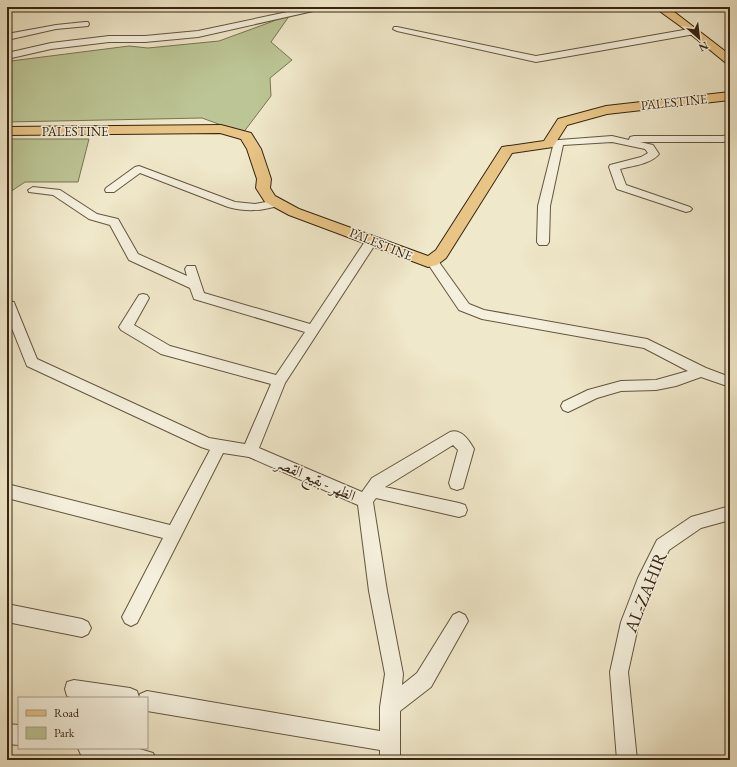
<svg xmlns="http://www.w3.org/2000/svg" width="737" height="767" font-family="'EB Garamond',Amiri,serif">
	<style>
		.green { fill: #bcc595; stroke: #797452 }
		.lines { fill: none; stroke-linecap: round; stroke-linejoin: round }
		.minor-casing { stroke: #64553e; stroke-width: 2 }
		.major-casing { stroke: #362410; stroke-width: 2 }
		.minor { fill: #f5f0dd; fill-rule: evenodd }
		.major { fill: #e8c485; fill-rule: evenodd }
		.labels { text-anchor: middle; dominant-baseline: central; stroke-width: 3; stroke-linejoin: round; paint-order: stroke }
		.far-street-label { font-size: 13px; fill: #362410; stroke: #f5f0dd }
		.street-label { font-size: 15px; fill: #362410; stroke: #f5f0dd }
		.near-street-label { font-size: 18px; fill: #362410; stroke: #f5f0dd }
	</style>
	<rect width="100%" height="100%" fill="#f0e8ca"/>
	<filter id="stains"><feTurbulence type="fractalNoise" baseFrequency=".005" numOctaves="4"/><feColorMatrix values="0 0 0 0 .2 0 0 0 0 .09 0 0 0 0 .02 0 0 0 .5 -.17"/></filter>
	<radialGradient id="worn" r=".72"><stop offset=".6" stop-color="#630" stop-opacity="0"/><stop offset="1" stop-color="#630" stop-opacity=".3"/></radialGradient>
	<path class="green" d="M292,12L271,42L292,60L270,78L271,96L243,133L202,118L7,122V66L11,61L129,46L148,48L219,41L271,22Z
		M7,139H89L78,182H25L7,194Z"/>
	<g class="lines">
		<defs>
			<path id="minor" d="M311,7H326L322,9L198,37L145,42H109L51,49L7,59V53L51,43L109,36H145L198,31Z
				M85,22H88L89,24L88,26L56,29L7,40V34L56,25Z
				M394,27H397L536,56L695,28L699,31L695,34L536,62L397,31L393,29Z
				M730,134V140L723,142H640L653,145L659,154C651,164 632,166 620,169L626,185L690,207L692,209L690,211L686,212L617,189L616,187L609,167L610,165L641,157L648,153L645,149L612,142L563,145L550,206L549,242L547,245H539L537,242L538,206L553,146L546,145L545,143L546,141L612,136L629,140L630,137L634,136H723Z
				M139,166L235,202L255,204L277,200L283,203L281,205C262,211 247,212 228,207L140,173L114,192H106L105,190L106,188L135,167Z
				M33,187L60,190L97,214L118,219L138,254L187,276L185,269L187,266H195L204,293L310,324L368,237H376L378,240L285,383L259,448L362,492L372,478L450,432C461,428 469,440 474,449L463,488L457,490L451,488L449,483L458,450L453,445L385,487L459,503L465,505L467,510L465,515L459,517L376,498L373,502L387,591L403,674L402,685L417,673L453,615L459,612L465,615L468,621L431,687L400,711V760H380V750L147,711V698H73L67,696L65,689L67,682L74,680L130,688L137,691L139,697L140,694L147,691L380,731V707L385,674L369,591L358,505L249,457L223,453L137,623L131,626L125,623L122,617L163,538L7,498V484L170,525L210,450L201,447L27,366L7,316V301L14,302L15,305L37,359L209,438L245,444L271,384L161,354L121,330L119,327L139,295L143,294L147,295L149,298L134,325L170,346L276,375L305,332L194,299L190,288L129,260L110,225L89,219L53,195L29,192L28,190Z
				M432,257L436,258L469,304L484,310L647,339L706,368L730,377V387L701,377L676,386L656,390L621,391L597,398L568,412L563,410L561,406L563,402L588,390L621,381L656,380L688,371L644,348L482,319L459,310L426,261L428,258Z
				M730,506V520L701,528L669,550L652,586L639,622L628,672L637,760H617L610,672L621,622L638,578L657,540L691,517Z
				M7,604L82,619L88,622L91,628L88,634L82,637L7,622Z
				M7,724L19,725V745L7,744Z
				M78,748H136L153,753L156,760H98L81,755Z"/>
			<path id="major" d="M654,7H666L673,11L730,55V64L726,63L683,28Z
				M730,92V100L607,114L567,125L553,147L512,153L446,258L437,265L428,267L289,215L265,202L256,188L257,179L247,149L241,139L220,133L7,135V127L221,125L251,133L261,149L271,179L270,188L275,196L299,209L428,256L436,250L502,147L544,141L558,119L606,106Z"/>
		</defs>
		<use href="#minor" class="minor-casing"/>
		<use href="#major" class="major-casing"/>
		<use href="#minor" class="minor"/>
		<use href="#major" class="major"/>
	</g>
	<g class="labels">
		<g class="far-street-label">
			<text transform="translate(674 102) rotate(-6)">PALESTINE</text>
			<text x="75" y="131">PALESTINE</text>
			<text transform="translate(381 244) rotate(22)">PALESTINE</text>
		</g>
		<g class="street-label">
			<text transform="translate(316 479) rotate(24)">الظهر - بقيع القصر</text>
		</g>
		<g class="near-street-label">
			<text transform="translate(645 592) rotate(-68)">AL-ZAHIR</text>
		</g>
	</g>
	<rect width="737" height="767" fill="none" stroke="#f0e8ca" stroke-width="24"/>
	<rect x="8" y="8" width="721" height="751" fill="none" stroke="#362410" stroke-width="2"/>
	<rect x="12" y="12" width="713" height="743" fill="none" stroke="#362410"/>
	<rect x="18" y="697" width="130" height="52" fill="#f5f0dd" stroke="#a99e8b"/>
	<rect x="26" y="710" width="20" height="6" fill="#e8c485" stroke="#a99e8b"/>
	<text x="54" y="717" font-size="12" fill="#362410">Road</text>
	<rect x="26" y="727" width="20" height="12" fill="#bcc595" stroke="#a99e8b"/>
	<text x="54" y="737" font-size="12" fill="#362410">Park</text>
	<g transform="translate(699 38) rotate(152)" stroke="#f5f0dd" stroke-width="3" paint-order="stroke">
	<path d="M0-3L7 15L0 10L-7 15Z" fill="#362410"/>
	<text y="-6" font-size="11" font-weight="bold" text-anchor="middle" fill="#362410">N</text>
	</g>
	<rect width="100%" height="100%" filter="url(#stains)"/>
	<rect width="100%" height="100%" fill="url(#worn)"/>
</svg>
